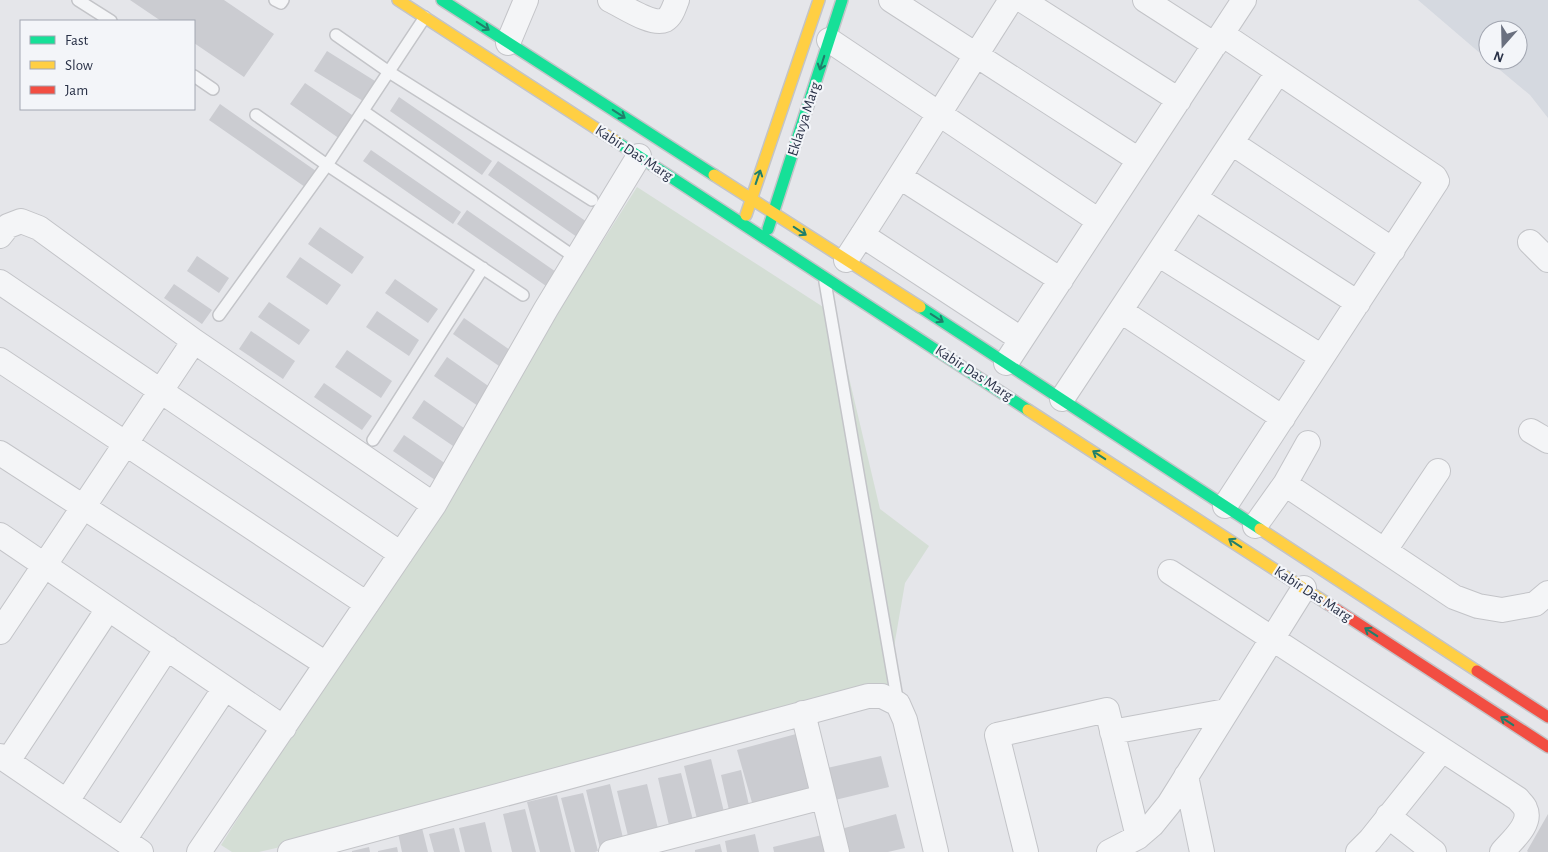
<svg xmlns="http://www.w3.org/2000/svg" width="1548" height="852" font-family="'Alegreya Sans',sans-serif">
	<style>
		.built { fill: #d5d9e0 }
		.green { fill: #d4ded5 }
		.building { fill: #cbccd1 }
		.lines { fill: none; stroke-linecap: round; stroke-linejoin: round }
		.lane-casing { stroke: #c3c4c8; stroke-width: 14 }
		.street-casing { stroke: #c3c4c8; stroke-width: 26 }
		.fast-casing { stroke: #c3c4c8; stroke-width: 14 }
		.slow-casing { stroke: #c3c4c8; stroke-width: 14 }
		.jam-casing { stroke: #c3c4c8; stroke-width: 14 }
		.lane { stroke: #f4f5f7; stroke-width: 11 }
		.street { stroke: #f4f5f7; stroke-width: 24 }
		.fast { stroke: #16e098; stroke-width: 11 }
		.slow { stroke: #ffcf43; stroke-width: 11 }
		.jam { stroke: #f24e42; stroke-width: 11 }
		.oneway { stroke: #207f6b }
		.labels { text-anchor: middle; dominant-baseline: central; stroke-width: 4.5; stroke-linejoin: round; paint-order: stroke }
		.street-label { font-size: 15px; fill: #283046; stroke: #f3f5f9 }
	</style>
	<rect width="100%" height="100%" fill="#e5e6ea"/>
	<path class="built" d="M1418,0H1548V118L1530,95L1488,60H1518V30H1488V60Z"/>
	<path class="green" d="M637,187L834,314L880,509L929,546L905,583L884,705L259,852H232L221,845Z"/>
	<path class="building" d="M130,0H224L274,34L244,77L194,43V21H161Z
		M327,51L375,81L363,101L314,71Z
		M305,83L355,117L340,139L290,104Z
		M399,97L492,161L482,175L390,111Z
		M220,104L316,171L305,187L209,120Z
		M371,150L461,212L453,224L363,161Z
		M498,161L587,222L577,237L488,175Z
		M467,210L559,274L549,288L457,224Z
		M320,227L364,257L352,274L308,244Z
		M197,256L229,278L219,293L187,271Z
		M300,257L341,285L327,305L286,277Z
		M395,279L438,309L428,323L385,293Z
		M174,284L212,310L202,324L164,298Z
		M269,302L310,330L299,345L258,317Z
		M377,311L419,340L409,356L366,327Z
		M464,318L510,350L499,366L453,334Z
		M251,331L295,361L283,379L239,349Z
		M347,350L392,381L381,398L335,367Z
		M447,357L494,390L481,408L434,376Z
		M324,383L372,416L362,430L314,397Z
		M424,400L471,433L459,450L412,418Z
		M404,435L449,466L438,482L393,451Z
		M796,734L812,790L753,806L737,750Z
		M881,756L889,787L835,800L827,768Z
		M711,759L725,816L698,823L684,766Z
		M741,770L749,805L729,810L721,775Z
		M681,773L695,828L671,834L658,778Z
		M610,784L624,842L600,848L586,790Z
		M647,784L660,837L630,844L617,791Z
		M583,793L598,851L595,852H575L561,798Z
		M557,795L571,852H540L527,802Z
		M525,809L536,852H512L503,814Z
		M896,814L905,848L888,852H848L841,829Z
		M1548,814V852H1528L1527,851Z
		M485,822L492,852H465L459,828Z
		M422,828L428,852H402L398,833Z
		M454,828L460,852H434L429,834Z
		M755,834L759,852H727L725,841Z
		M822,835L826,852H774L773,847Z
		M720,844L722,852H695V850Z
		M369,847L370,852H352V851Z
		M397,847L398,852H378V851Z"/>
	<g class="lines">
		<defs>
			<path id="lane" d="M78,0L111,21
				M275,0L281,3L283,0
				M336,35L389,72L592,200
				M194,76L213,89
				M363,111L576,258
				M256,115L327,165L523,295
				M825,282L898,704
				M219,315L327,165L425,17
				M373,440L483,268"/>
			<path id="street" d="M610,0C623,6 652,26 665,20C672,16 674,7 677,0
				M891,0L1139,160
				M1022,0L1179,100
				M1145,0L1215,45
				M1222,34L1435,177L1437,181L1225,506
				M829,40L1099,221
				M508,43L526,0
				M1232,143L1393,250
				M900,177L1061,280
				M1195,198L1358,303
				M862,235L1021,339
				M0,236L8,226L21,221L39,228L194,341L434,505
				M1530,242L1548,260
				M1158,254L1322,357
				M846,260C902,174 956,86 1011,0
				M0,282L401,554
				M1121,311L1283,418
				M0,360L367,604
				M1006,363L1244,0
				M1062,399L1278,72
				M1531,431L1548,441
				M0,453L326,664
				M1285,484L1308,443
				M1255,526L1285,484L1454,597L1478,606L1502,610L1535,604L1548,593
				M0,535L284,728
				M1385,550L1438,471
				M1170,572L1518,799C1520,802 1524,805 1525,808C1533,824 1511,841 1502,852
				M0,632L194,341
				M803,713L837,852
				M1112,732L1226,711
				M0,756L141,852
				M8,761L108,609
				M1186,776L1202,852
				M67,801L167,648
				M1388,816L1434,852
				M124,840L225,688
				M199,852L434,505L546,309L639,156
				M290,852L868,696H882L898,704L905,720L936,852
				M611,852L823,797
				M1026,852L997,735L1107,710L1138,837
				M1109,852L1138,837L1152,825L1169,804L1304,588
				M1358,852L1370,840L1442,750"/>
			<path id="fast" d="M442,0L714,175
				M617,142L1028,410
				M768,229L842,0
				M920,307L1260,529"/>
			<path id="slow" d="M398,0L617,142
				M714,175L920,307
				M746,215L819,0
				M1028,410L1328,604
				M1260,529L1477,671"/>
			<path id="jam" d="M1328,604L1548,747
				M1477,671L1548,717"/>
		</defs>
		<use href="#lane" class="lane-casing"/>
		<use href="#street" class="street-casing"/>
		<use href="#fast" class="fast-casing"/>
		<use href="#slow" class="slow-casing"/>
		<use href="#jam" class="jam-casing"/>
		<use href="#lane" class="lane"/>
		<use href="#street" class="street"/>
		<use href="#fast" class="fast"/>
		<use href="#slow" class="slow"/>
		<use href="#jam" class="jam"/>
	</g>
	<defs><path id="oneway-shaft" d="M-6 0H5M1.5-3L5.5 0L1.5 3" fill="none" stroke-width="1.6" stroke-linecap="round" stroke-linejoin="round" transform="scale(1.25)"/></defs>
	<g class="oneway">
		<use href="#oneway-shaft" transform="translate(483 26) rotate(33)"/>
		<use href="#oneway-shaft" transform="translate(822 63) rotate(108)"/>
		<use href="#oneway-shaft" transform="translate(619 114) rotate(33)"/>
		<use href="#oneway-shaft" transform="translate(758 177) rotate(-71)"/>
		<use href="#oneway-shaft" transform="translate(800 231) rotate(33)"/>
		<use href="#oneway-shaft" transform="translate(937 318) rotate(33)"/>
		<use href="#oneway-shaft" transform="translate(1099 455) rotate(-147)"/>
		<use href="#oneway-shaft" transform="translate(1235 543) rotate(-147)"/>
		<use href="#oneway-shaft" transform="translate(1371 632) rotate(-147)"/>
		<use href="#oneway-shaft" transform="translate(1507 721) rotate(-147)"/>
	</g>
	<g class="labels">
		<g class="street-label">
			<text transform="translate(804 119) rotate(-72)">Eklavya Marg</text>
			<text transform="translate(634 153) rotate(33)">Kabir Das Marg</text>
			<text transform="translate(974 373) rotate(33)">Kabir Das Marg</text>
			<text transform="translate(1313 594) rotate(33)">Kabir Das Marg</text>
		</g>
	</g>
	<rect x="20" y="20" width="175" height="90" fill="#f3f5f9" stroke="#a2a6b1"/>
	<rect x="30" y="36" width="25" height="8" fill="#16e098" stroke="#a2a6b1"/>
	<text x="65" y="45" font-size="15" fill="#283046">Fast</text>
	<rect x="30" y="61" width="25" height="8" fill="#ffcf43" stroke="#a2a6b1"/>
	<text x="65" y="70" font-size="15" fill="#283046">Slow</text>
	<rect x="30" y="86" width="25" height="8" fill="#f24e42" stroke="#a2a6b1"/>
	<text x="65" y="95" font-size="15" fill="#283046">Jam</text>
	<g transform="translate(1503 45) rotate(200)"><circle r="24" fill="#f3f5f9" stroke="#a2a6b1"/>
	<path d="M0-4L9 19L0 12L-9 19Z" fill="#6a707f"/>
	<text y="-8" font-size="14" font-weight="bold" text-anchor="middle" fill="#283046">N</text>
	</g>
</svg>
